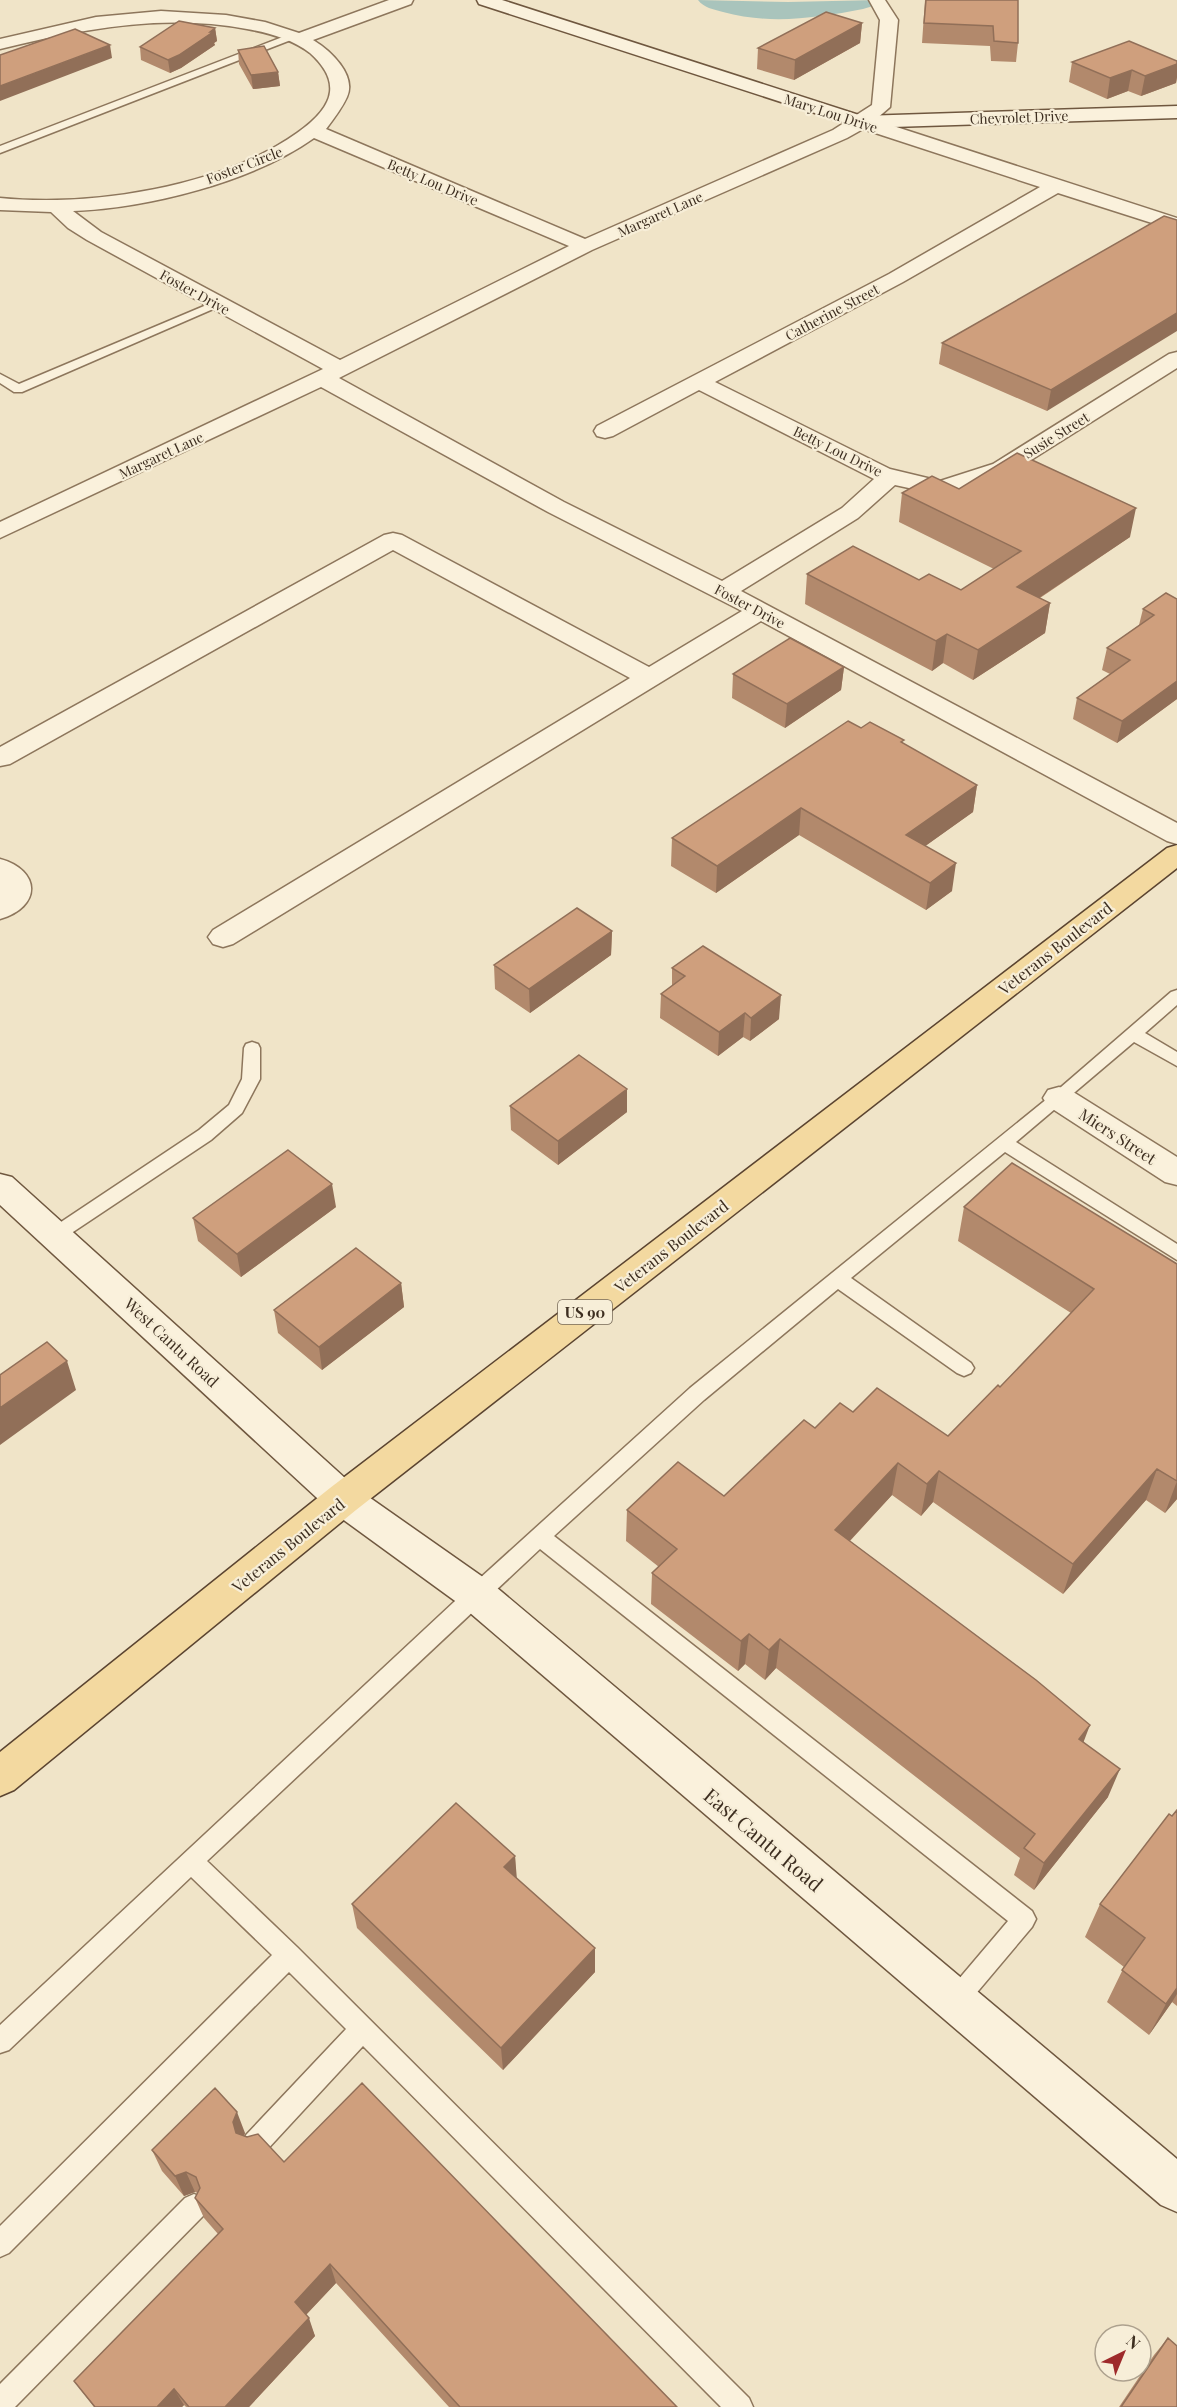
<svg xmlns="http://www.w3.org/2000/svg" width="1177" height="2407" font-family="'Playfair Display',serif">
	<style>
		.lines { fill: none; stroke-linecap: round; stroke-linejoin: round }
		.river { fill: #a9c4bc; fill-rule: evenodd }
		.lane-casing { stroke: #8d765c; stroke-width: 3 }
		.street-casing { stroke: #8d765c; stroke-width: 3 }
		.secondary-casing { stroke: #6f573f; stroke-width: 3 }
		.primary-casing { stroke: #5b4430; stroke-width: 3 }
		.lane { fill: #faf1dc; fill-rule: evenodd }
		.street { fill: #faf1dc; fill-rule: evenodd }
		.secondary { fill: #faf1dc; fill-rule: evenodd }
		.primary { fill: #f3d9a0; fill-rule: evenodd }
		.wall { fill: #b2896c }
		.shaded-wall { fill: #916f58 }
		.building { fill: #cf9f7d; stroke: #916f58; stroke-width: 1.5 }
		.labels { text-anchor: middle; dominant-baseline: central; stroke-width: 4.5; stroke-linejoin: round; paint-order: stroke }
		.far-street-label { font-size: 14px; fill: #3d2e20; stroke: #f7eed8 }
		.shield { fill: #f7eed8; stroke: #756857; stroke-width: 1.5 }
		.shield-label { font-size: 15px; font-weight: bold; fill: #3d2e20 }
		.street-label { font-size: 16px; fill: #3d2e20; stroke: #f7eed8 }
		.near-street-label { font-size: 20px; fill: #3d2e20; stroke: #f7eed8 }
	</style>
	<rect width="100%" height="100%" fill="#f0e4c8"/>
	<g class="lines">
		<path class="river" d="M698,0L788,2L878,0L873,6L863,9C816,18 770,25 723,12C713,9 704,8 698,0Z"/>
		<defs>
			<path id="lane" d="M293,33L296,34V38L0,153V146Z
				M216,301L222,304L220,306L22,392H14L0,383V374L19,384Z
				M1177,990V1005L1145,1033L1177,1052V1066L1134,1042L1016,1142L1177,1244V1260L1005,1152L851,1278L971,1363L974,1368L971,1373L964,1376L957,1373L838,1289L704,1400L554,1536L1032,1911L1036,1919L1032,1927L963,2009L955,2013L947,2009L943,2001L947,1993L1008,1921L540,1549L207,1861L297,1947L749,2398L753,2407H721L363,2046L264,2153L255,2156L246,2153L243,2144L246,2135L346,2029L289,1972L9,2253L0,2257V2226L272,1955L191,1877L9,2050L0,2053V2025L469,1588L690,1388L1053,1094L1171,992Z
				M252,1042L258,1044L260,1048V1079L242,1113L211,1140L61,1240L55,1242L49,1240L46,1235L49,1230L199,1130L229,1105L242,1079L244,1048L246,1044Z
				M194,2194L203,2198L207,2207L203,2216L15,2407H0V2384L185,2198Z"/>
			<path id="street" d="M389,0H413L411,4L313,40C330,50 357,75 347,97C342,108 333,120 326,129L585,239L833,130L872,105L880,20L869,0H885L898,20L890,107L875,120L1177,218V231L1058,193L903,282L715,382L890,469L940,481L993,464L1169,354L1177,352V368L1009,474L941,495L895,485L858,518L741,591L1177,823V844L1167,841L761,621L233,944L223,947L213,944L208,937L213,930L630,678L393,550L10,764L0,766V747L384,535L393,533L402,535L649,667L742,611L548,512L321,387L0,538V522L323,369L87,240L68,228L51,212L0,210V198C91,207 221,187 297,133C310,124 328,109 330,92C332,76 321,63 310,53C292,39 269,33 247,29C163,13 82,29 0,49V39L96,17L161,11L226,15L265,22L299,33ZM863,129L1040,187L889,274L597,426L594,431L597,436L605,438L613,436L699,390L874,479L842,508L722,581L564,502L339,378L592,250L847,138ZM314,138L569,246L340,360L101,232L73,211C149,208 252,182 314,138Z
				M0,859C41,870 42,907 0,919Z
				M1059,1087L1070,1090L1177,1157V1185L1165,1182L1048,1106L1043,1098L1048,1090Z"/>
			<path id="secondary" d="M477,0H502L862,116L1177,106V118L861,128L479,4Z
				M0,1174L12,1177L356,1488L490,1582L1177,2159V2212L1161,2205L462,1606L330,1510L0,1205Z"/>
			<path id="primary" d="M1177,845V868L356,1510L14,1790L0,1796V1752L330,1488L1167,848Z"/>
		</defs>
		<use href="#lane" class="lane-casing"/>
		<use href="#street" class="street-casing"/>
		<use href="#secondary" class="secondary-casing"/>
		<use href="#primary" class="primary-casing"/>
		<use href="#lane" class="lane"/>
		<use href="#street" class="street"/>
		<use href="#secondary" class="secondary"/>
		<use href="#primary" class="primary"/>
	</g>
	<path class="wall" d="M925,0H1018V43L1016,62L991,61L990,46L922,43Z
		M862,23L860,43L794,80L757,69L758,48Z
		M215,28L217,41L214,43L215,45L181,68L170,73L141,60L140,47Z
		M238,50L278,72L280,86L253,89L239,64Z
		M1177,61V77L1176,83L1141,96L1128,91L1107,99L1069,82L1072,62Z
		M1164,216L1047,411L939,364L942,343Z
		M959,489L1130,537L1040,598L1050,603L1045,633L973,680L943,663L932,671L805,604L807,574L919,580L961,590L994,569L899,522L902,493Z
		M1177,599V699L1117,743L1073,719L1077,698L1110,674L1102,670L1107,648L1139,625L1143,609Z
		M844,667L841,690L785,728L732,698L733,674Z
		M861,728L904,744L977,785L973,812L925,846L952,891L926,910L799,835L716,893L671,866L672,838Z
		M612,931L611,955L530,1013L495,989L494,965Z
		M672,968L779,1019L750,1041L743,1037L718,1056L660,1018L661,994L672,986Z
		M510,1106L627,1112L558,1165L511,1130Z
		M336,1207L241,1277L198,1241L193,1218Z
		M964,1207L1177,1264V1499L1165,1513L1146,1500L1063,1594L933,1502L921,1516L892,1495L850,1541L1084,1742L1108,1797L1034,1890L1014,1875L1020,1858L776,1668L765,1680L745,1664L738,1671L651,1604L652,1573L659,1567L626,1541L627,1510L724,1496L815,1428L853,1412L948,1436L1000,1387L1071,1313L958,1241Z
		M401,1283L404,1307L322,1370L278,1333L274,1310Z
		M1177,1810V2006L1172,2002L1149,2035L1107,2002L1124,1967L1085,1937L1100,1904Z
		M515,1856L516,1878L595,1972L503,2070L357,1928L352,1904Z
		M245,2133L244,2136L284,2162L677,2407H449L336,2283L306,2315L315,2336L249,2407H186L184,2405L182,2407H94L74,2381L218,2234L204,2218L195,2198L198,2193L195,2192L184,2196L162,2171L152,2150Z
		M1168,2338L1177,2407H1119L1154,2355Z"/>
	<path class="shaded-wall" d="M862,23L860,43L794,80L795,60Z
		M215,28L217,41L214,43L215,45L181,68L170,73L168,60Z
		M110,45L112,58L0,101V86Z
		M1177,64V77L1176,83L1141,96L1145,76Z
		M1132,70L1128,91L1107,99L1110,78Z
		M278,72L280,86L253,89L251,75Z
		M1177,313V331L1047,411L1051,390Z
		M1136,508L1130,537L1012,616L1017,587Z
		M1050,603L1045,633L973,680L978,650Z
		M947,634L943,663L932,671L936,641Z
		M844,667L841,690L785,728L787,704Z
		M1177,681V699L1117,743L1122,721Z
		M977,785L973,812L903,862L906,835Z
		M801,808L799,835L716,893L717,866Z
		M956,863L952,891L926,910L930,883Z
		M612,931L611,955L530,1013L529,989Z
		M781,995L779,1019L750,1041L751,1018Z
		M745,1013L743,1037L718,1056L719,1032Z
		M627,1089V1112L558,1165V1141Z
		M332,1184L336,1207L241,1277L237,1254Z
		M401,1283L404,1307L322,1370L319,1347Z
		M67,1361L76,1390L0,1445V1408Z
		M898,1463L892,1495L831,1561L835,1530Z
		M1157,1469L1146,1500L1063,1594L1073,1564Z
		M939,1471L933,1502L921,1516L927,1484Z
		M1177,1481V1499L1165,1513Z
		M749,1634L745,1664L738,1671L741,1641Z
		M780,1639L776,1668L765,1680L769,1650Z
		M1090,1725L1079,1754V1739Z
		M1120,1769L1108,1797L1034,1890L1044,1863Z
		M515,1856L517,1880L504,1867Z
		M595,1948V1972L503,2070L501,2048Z
		M1177,1988V1994L1172,2002L1149,2035L1166,2004Z
		M237,2112L245,2133L241,2143L236,2133L233,2122Z
		M186,2172L195,2192L184,2196L175,2176Z
		M330,2264L336,2283L301,2320L295,2302Z
		M309,2318L315,2336L249,2407H225Z
		M174,2389L184,2405L182,2407H157Z"/>
	<path class="building" d="M926,0H1018V43L994,41L993,26L924,23Z
		M826,12L862,23L795,60L758,48Z
		M179,21L215,28L210,32H213L179,55L168,60L140,47Z
		M75,29L110,45L0,86V55Z
		M1129,41L1177,61V64L1145,76L1132,70L1110,78L1072,62Z
		M264,46L278,72L251,75L238,50Z
		M1164,216L1177,220V313L1051,390L942,343Z
		M1017,453L1136,508L1017,587L1050,603L978,650L947,634L936,641L807,574L853,546L919,580L929,574L961,590L1021,551L902,493L932,476L959,489Z
		M1166,593L1177,599V681L1122,721L1077,698L1130,660L1107,648L1154,615L1143,609Z
		M790,638L844,667L787,704L733,674Z
		M848,721L861,728L870,722L904,740L901,742L977,785L906,835L956,863L930,883L801,808L717,866L672,838Z
		M577,908L612,931L529,989L494,965Z
		M703,946L781,995L751,1018L745,1013L719,1032L661,994L685,976L672,968Z
		M579,1055L627,1089L558,1141L510,1106Z
		M288,1150L332,1184L237,1254L193,1218Z
		M1012,1163L1177,1264V1481L1157,1469L1073,1564L939,1471L927,1484L898,1463L835,1530L1036,1680L1090,1725L1079,1739L1120,1769L1044,1863L1024,1848L1035,1834L780,1639L769,1650L749,1634L741,1641L652,1573L677,1549L627,1510L678,1462L724,1496L804,1420L815,1428L840,1403L853,1412L877,1388L948,1436L998,1385L1000,1387L1094,1289L964,1207Z
		M356,1248L401,1283L319,1347L274,1310Z
		M47,1342L67,1361L0,1408V1375Z
		M456,1803L515,1856L504,1867L595,1948L501,2048L352,1904Z
		M1177,1810V1988L1166,2004L1122,1970L1145,1938L1100,1904L1169,1814L1172,1816Z
		M362,2083L677,2407H460L330,2264L295,2302L309,2318L225,2407H189L174,2389L157,2407H95L74,2381L223,2229L195,2198L200,2188L196,2177L186,2172L175,2176L152,2150L215,2088L237,2112L233,2122L236,2133L247,2137L258,2134L284,2162Z
		M1168,2338L1177,2346V2407H1121Z"/>
	<g class="labels">
		<g class="far-street-label">
			<text transform="translate(831 113) rotate(18)">Mary Lou Drive</text>
			<text transform="translate(1019 117) rotate(-2)">Chevrolet Drive</text>
			<text transform="translate(244 165) rotate(-21)">Foster Circle</text>
			<text transform="translate(433 182) rotate(23)">Betty Lou Drive</text>
			<text transform="translate(660 214) rotate(-24)">Margaret Lane</text>
			<text transform="translate(195 292) rotate(29)">Foster Drive</text>
			<text transform="translate(832 312) rotate(-28)">Catherine Street</text>
			<text transform="translate(1056 435) rotate(-32)">Susie Street</text>
			<text transform="translate(838 451) rotate(26)">Betty Lou Drive</text>
			<text transform="translate(161 455) rotate(-25)">Margaret Lane</text>
			<text transform="translate(750 606) rotate(28)">Foster Drive</text>
		</g>
		<rect class="shield" x="558" y="1300" width="54" height="24" rx="4.5"/>
		<g class="shield-label">
			<text x="585" y="1312">US 90</text>
		</g>
		<g class="street-label">
			<text transform="translate(1055 948) rotate(-38)">Veterans Boulevard</text>
			<text transform="translate(1118 1136) rotate(33)">Miers Street</text>
			<text transform="translate(671 1246) rotate(-38)">Veterans Boulevard</text>
			<text transform="translate(172 1342) rotate(43)">West Cantu Road</text>
			<text transform="translate(288 1545) rotate(-39)">Veterans Boulevard</text>
		</g>
		<g class="near-street-label">
			<text transform="translate(764 1839) rotate(40)">East Cantu Road</text>
		</g>
	</g>
	<g transform="translate(1123 2353) rotate(43)"><circle r="28" fill="#f7eed8" stroke="#ada18e" stroke-width="1.5"/>
	<path d="M0-4.5L10 22L0 15L-10 22Z" fill="#9e2a2b"/>
	<text y="-9" font-size="16" font-weight="bold" text-anchor="middle" fill="#3d2e20">N</text>
	</g>
</svg>
